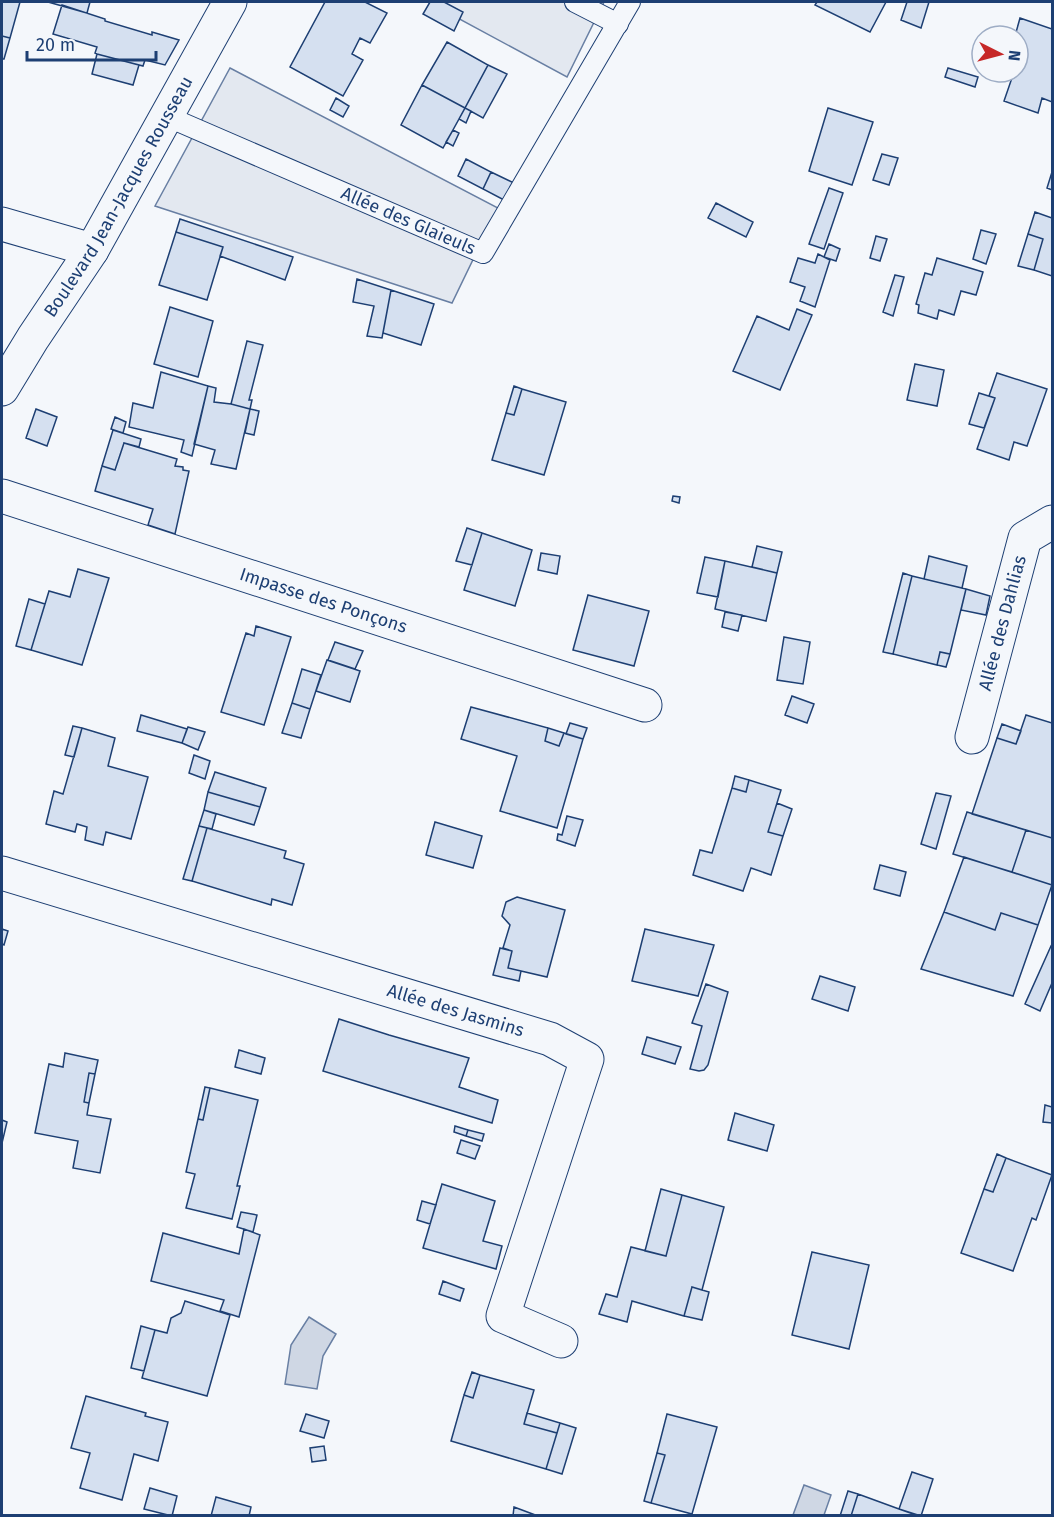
<svg xmlns="http://www.w3.org/2000/svg" width="1054" height="1517" font-family="'Fira Sans',sans-serif">
	<style>
		.parking { fill: #e3e8f0; stroke: #687fa3; stroke-width: 1.5 }
		.water { fill: #cfd7e4; stroke: #687fa3; stroke-width: 1.5 }
		.building { fill: #d5e0f0; stroke: #1d3f73; stroke-width: 1.5 }
		.lines { fill: none; stroke-linecap: round; stroke-linejoin: round }
		.lane-casing { stroke: #1d3f73; stroke-width: 22 }
		.street-casing { stroke: #1d3f73; stroke-width: 35 }
		.secondary-casing { stroke: #1d3f73; stroke-width: 35 }
		.lane { stroke: #f4f7fb; stroke-width: 20 }
		.street { stroke: #f4f7fb; stroke-width: 33 }
		.secondary { stroke: #f4f7fb; stroke-width: 33 }
		.labels { text-anchor: middle; dominant-baseline: central; stroke-width: 4.5; stroke-linejoin: round; paint-order: stroke }
		.street-label { font-size: 18px; fill: #1d3f73; stroke: #f4f7fb }
	</style>
	<rect width="100%" height="100%" fill="#f4f7fb"/>
	<path class="parking" d="M428,2H604L567,77Z
		M230,68L498,208L452,303L155,206Z"/>
	<path class="water" d="M309,1317L336,1334L323,1356L317,1389L285,1384L291,1345Z
		M804,1485L831,1495L824,1515H793Z"/>
	<path class="building" d="M2,2H20L10,38L2,36Z
		M48,2H90L87,13Z
		M325,2H365L387,13L370,43L360,38L352,54L363,60L343,96L290,67Z
		M430,2H444L463,12L454,31L423,14Z
		M817,2H886L870,32L815,5Z
		M907,2H929L921,28L901,20Z
		M62,5L105,19V21L152,35V32L179,40L165,65L145,60L143,66L97,54L95,53L97,47L53,34Z
		M1020,18L1052,29V102L1042,98L1038,113L1004,101L1014,72H1018V36H1015Z
		M2,36L10,38L4,59H2Z
		M447,42L488,65L465,108L422,85Z
		M97,54L139,65L133,85L92,74Z
		M488,65L507,74L483,118L465,108Z
		M948,68L978,77L975,87L945,77Z
		M422,85L465,108L443,148L401,125Z
		M336,98L349,106L343,117L330,110Z
		M465,108L471,111L466,123L459,119Z
		M828,108L873,122L852,185L809,171Z
		M453,130L459,133L453,146L446,142Z
		M882,154L898,158L889,185L873,180Z
		M466,159L491,172L483,189L458,176Z
		M491,172L514,183L504,200L483,189Z
		M1052,172V190L1047,188Z
		M829,188L843,193L824,249L809,244Z
		M716,203L753,222L746,237L708,218Z
		M1035,212L1052,218V276L1034,270L1043,239L1028,234Z
		M180,219L293,257L285,280L220,256L223,247L176,232Z
		M981,230L996,234L986,264L973,259Z
		M176,232L223,247L207,300L159,285Z
		M1028,234L1043,239L1034,270L1018,266Z
		M876,236L887,239L880,261L870,258Z
		M829,244L840,249L836,261L824,257Z
		M818,254L830,260L815,307L800,301L805,287L790,282L798,258L815,263Z
		M937,258L983,272L976,295L961,291L954,315L939,310L937,319L918,313L919,305L916,304L925,273L932,275Z
		M895,275L904,277L893,316L883,312Z
		M357,279L391,290L382,338L367,336L374,306L353,302Z
		M391,290L434,304L421,345L383,333Z
		M170,307L213,321L198,377L154,364Z
		M797,309L812,315L780,390L733,371L757,316L789,330Z
		M247,341L263,345L249,400H252L250,409L231,404Z
		M915,364L944,370L937,406L907,400Z
		M161,372L208,386L192,456L181,452L184,440L129,427L133,403L153,408Z
		M997,373L1047,389L1027,446L1014,442L1009,460L977,449L995,398L989,396Z
		M208,386L216,388L214,402L231,404L250,409L236,469L211,464L215,450L194,444Z
		M514,386L522,389L514,415L506,413Z
		M522,389L566,402L544,475L492,460L506,413L514,415Z
		M979,393L995,398L984,428L969,424Z
		M36,409L57,417L47,446L26,438Z
		M250,409L259,411L254,435L245,433Z
		M115,417L126,422L123,433L111,429Z
		M113,430L141,439L139,447L124,443L115,470L102,466Z
		M124,443L177,459L175,466L183,467V470L189,471L175,534L148,525L153,509L95,491L102,466L115,470Z
		M673,496L680,497L679,503L672,501Z
		M467,528L482,533L472,565L456,561Z
		M482,533L532,550L515,606L464,590Z
		M757,546L782,552L777,573L752,567Z
		M541,553L560,556L557,574L538,570Z
		M929,556L967,566L962,588L924,579Z
		M705,557L725,561L718,597L697,593Z
		M725,561L777,573L766,621L715,609Z
		M78,569L109,578L82,665L31,650L49,591L70,597Z
		M903,573L912,576L893,654L883,652Z
		M912,576L966,589L950,654L940,652L937,665L893,654Z
		M966,589L990,596L986,615L961,610Z
		M588,595L649,611L634,666L573,650Z
		M29,599L45,604L31,650L16,646Z
		M725,612L742,615L738,631L722,627Z
		M256,626L291,637L264,725L221,712L246,633L254,636Z
		M784,637L810,642L803,684L777,680Z
		M335,642L363,651L355,669L328,660Z
		M940,652L950,654L946,667L937,665Z
		M327,660L360,671L350,702L316,691Z
		M302,669L321,675L310,709L292,703Z
		M792,696L814,704L807,723L785,715Z
		M292,703L310,709L301,738L282,733Z
		M471,707L548,728L545,741L559,746L564,733L583,739L557,828L500,811L517,756L461,739Z
		M141,715L187,729L182,743L137,731Z
		M1026,715L1052,723V838L972,814L997,738L1016,744Z
		M570,723L587,728L583,739L566,734Z
		M1002,724L1021,731L1016,744L997,738Z
		M73,726L82,728L74,757L65,755Z
		M188,727L205,732L198,750L182,743Z
		M82,728L115,738L108,766L148,777L131,839L106,832L103,845L85,840L87,827L77,824L75,832L46,824L54,791L63,794Z
		M548,728L564,733L559,746L545,741Z
		M194,755L210,761L205,779L189,773Z
		M215,772L266,788L260,807L208,792Z
		M735,776L749,780L746,792L732,788Z
		M749,780L781,790L768,832L783,836L771,875L751,868L743,891L693,875L700,850L712,853L732,788L746,792Z
		M208,792L260,807L254,825L204,810Z
		M936,793L951,796L936,849L921,844Z
		M777,803L792,809L783,836L768,832Z
		M204,810L216,814L212,829L199,826Z
		M967,812L1026,830L1012,872L953,854Z
		M567,816L583,820L575,846L557,840L558,834L562,835Z
		M435,822L482,836L473,868L426,855Z
		M199,826L207,828L192,881L183,879Z
		M207,828L286,851L284,858L304,864L292,905L272,899L271,905L192,881Z
		M1026,830L1052,838V885L1012,872Z
		M964,857L1052,885L1038,925L1001,913L995,930L944,912Z
		M880,865L906,872L900,896L874,889Z
		M517,897L565,910L547,977L508,968L512,951L503,948L510,925L502,916L506,902Z
		M944,912L995,930L1001,913L1038,925L1013,996L921,969Z
		M2,929L8,931L4,945L2,944Z
		M645,929L714,945L698,996L632,981Z
		M1051,946L1052,947V983L1040,1011L1025,1004Z
		M500,948L512,951L508,968L521,971L519,981L493,975Z
		M820,976L855,987L848,1011L812,999Z
		M706,984L728,992L708,1065L704,1070L699,1071L690,1069L702,1026L692,1023Z
		M339,1019L389,1035L469,1058L459,1087L498,1100L492,1123L323,1071Z
		M647,1037L681,1047L675,1064L642,1054Z
		M239,1050L265,1058L261,1074L235,1067Z
		M65,1053L98,1060L95,1074L89,1073L84,1102L89,1103L87,1115L111,1119L100,1173L73,1168L78,1141L35,1133L49,1064L63,1067Z
		M89,1073L95,1074L89,1103L84,1102Z
		M205,1087L210,1088L203,1120L198,1119Z
		M210,1088L258,1100L237,1186H240L232,1219L186,1208L195,1174L186,1172L198,1119L203,1120Z
		M1045,1105L1052,1107V1123L1043,1122Z
		M735,1113L774,1125L767,1151L728,1140Z
		M2,1120L7,1122L2,1143Z
		M455,1126L468,1130L466,1136L454,1132Z
		M468,1130L484,1134L482,1141L466,1136Z
		M461,1140L480,1146L475,1159L457,1153Z
		M997,1154L1006,1158L993,1192L984,1189Z
		M1006,1158L1052,1175L1036,1220L1032,1218L1013,1271L961,1253L984,1189L993,1192Z
		M442,1184L495,1201L483,1241L502,1246L496,1269L423,1248Z
		M661,1189L682,1195L666,1256L645,1251Z
		M682,1195L724,1207L702,1290L692,1287L684,1316L632,1301L627,1322L599,1314L606,1294L617,1297L631,1247L666,1256Z
		M422,1201L436,1205L430,1224L417,1220Z
		M241,1212L257,1215L253,1232L237,1227Z
		M244,1229L260,1235L239,1317L220,1311L224,1300L151,1281L163,1233L239,1254Z
		M812,1252L869,1265L849,1349L792,1335Z
		M443,1281L464,1289L460,1301L439,1294Z
		M692,1287L709,1292L702,1320L684,1316Z
		M185,1301L230,1315L207,1396L142,1378L155,1330L167,1333L171,1318L181,1313Z
		M141,1326L155,1330L144,1371L131,1368Z
		M472,1372L480,1375L473,1398L464,1395Z
		M480,1375L534,1390L524,1424L557,1433L546,1469L451,1441L464,1395L473,1398Z
		M86,1396L146,1413L145,1416L168,1422L158,1461L134,1454L122,1500L80,1488L90,1453L71,1448Z
		M527,1413L560,1423L557,1433L524,1424Z
		M306,1414L329,1421L324,1438L300,1431Z
		M667,1414L717,1427L692,1514L651,1503L665,1455L657,1453Z
		M560,1423L576,1428L562,1474L546,1469Z
		M324,1446L326,1460L312,1462L310,1448Z
		M657,1453L665,1455L651,1503L644,1501Z
		M912,1472L933,1479L921,1516L899,1509Z
		M150,1488L177,1496L172,1516L144,1509Z
		M848,1491L858,1494L851,1516H840Z
		M858,1494L899,1509L919,1516H851Z
		M216,1497L251,1507L249,1516H211Z
		M514,1507L538,1516H513Z"/>
	<g class="lines">
		<defs>
			<g id="lane">
				<path d="M575,2L618,24"/>
				<path id="s1" d="M166,116L483,253L630,2"/>
			</g>
			<g id="street">
				<path d="M2,224L92,250"/>
				<path id="s2" d="M2,496L645,705"/>
				<path id="s3" d="M972,737L1025,538L1052,522"/>
				<path id="s4" d="M2,873L550,1039L587,1059L503,1316L561,1341"/>
			</g>
			<g id="secondary">
				<path id="s5" d="M2,389L33,338L92,250L230,2"/>
			</g>
		</defs>
		<use href="#lane" class="lane-casing"/>
		<use href="#street" class="street-casing"/>
		<use href="#secondary" class="secondary-casing"/>
		<use href="#lane" class="lane"/>
		<use href="#street" class="street"/>
		<use href="#secondary" class="secondary"/>
	</g>
	<g class="labels">
		<g class="street-label">
			<text stroke="none"><textPath href="#s5" startOffset="225">Boulevard Jean-Jacques Rousseau</textPath></text>
			<text stroke="none"><textPath href="#s1" startOffset="264">Allée des Glaieuls</textPath></text>
			<text stroke="none"><textPath href="#s2" startOffset="338">Impasse des Ponçons</textPath></text>
			<text stroke="none"><textPath href="#s3" startOffset="118">Allée des Dahlias</textPath></text>
			<text stroke="none"><textPath href="#s4" startOffset="474">Allée des Jasmins</textPath></text>
		</g>
	</g>
	<rect width="1054" height="1517" fill="none" stroke="#1d3f73" stroke-width="6"/>
	<g transform="translate(1000 54) rotate(96)"><circle r="28" fill="#f4f7fb" stroke="#9eadc5" stroke-width="1.5"/>
	<path d="M0-4.5L10 22L0 15L-10 22Z" fill="#c62828"/>
	<text y="-9" font-size="16" font-weight="bold" text-anchor="middle" fill="#1d3f73">N</text>
	</g>
	<path d="M27 51v9h129v-9" fill="none" stroke="#1d3f73" stroke-width="3"/>
	<text x="36" y="51" font-size="18" fill="#1d3f73" stroke="#f4f7fb" stroke-width="4.5" paint-order="stroke">20 m</text>
</svg>
